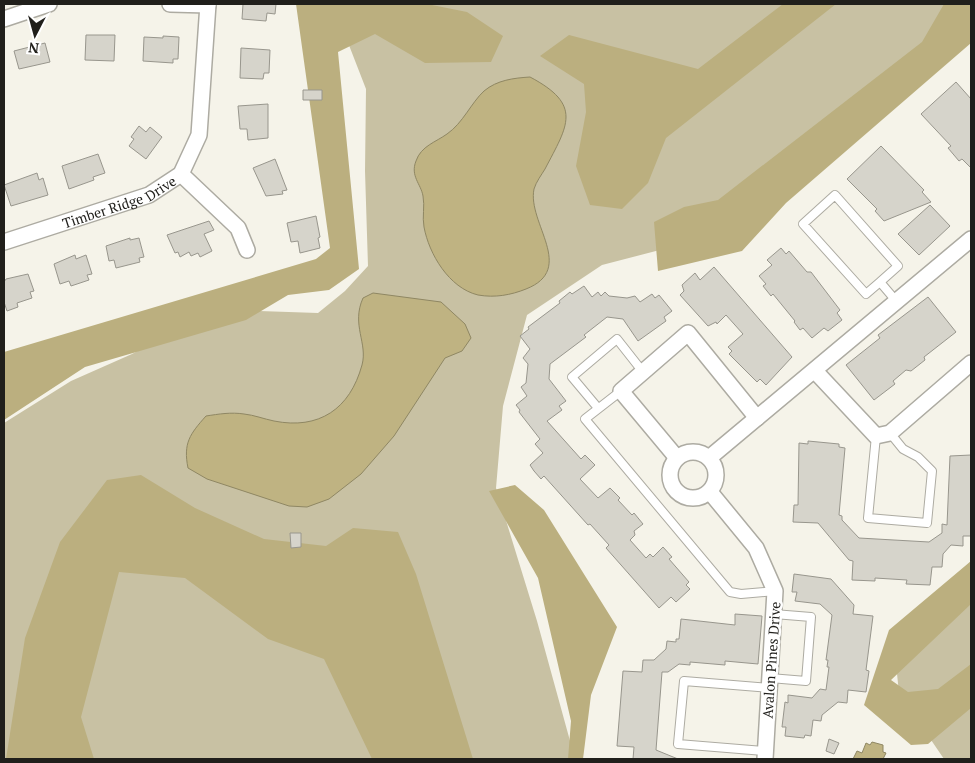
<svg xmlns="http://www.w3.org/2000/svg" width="975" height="763" font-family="'PT Serif',serif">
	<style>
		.green { fill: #c8c1a3 }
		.forest { fill: #bbaf7f }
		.water { fill: #bfb382; stroke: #8f8763 }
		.building { fill: #d6d4cb; stroke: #98968d }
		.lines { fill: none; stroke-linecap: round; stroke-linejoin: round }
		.service-casing { stroke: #adaba2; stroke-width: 10 }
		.minor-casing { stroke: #adaba2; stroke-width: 18 }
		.service { stroke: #fff; stroke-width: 8 }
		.minor { stroke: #fff; stroke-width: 15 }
		.labels { text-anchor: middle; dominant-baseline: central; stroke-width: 5; stroke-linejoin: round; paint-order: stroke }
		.street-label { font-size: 14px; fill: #201f1b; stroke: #fff }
	</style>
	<rect width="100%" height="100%" fill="#f5f3e9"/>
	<path class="green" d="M333,4H959L930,49L706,238L602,265L527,315L503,406L496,488L537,621L575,759H4V423L71,381L132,354L192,322L259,311L318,313L345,291L368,266L365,171L366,89Z
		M971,588V759H944L899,693L896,664Z"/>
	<path class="forest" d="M296,4H427L467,12L503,36L491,62L425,63L375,34L338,52L359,269L329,290L288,295L246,320L85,367L4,420V352L316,259L330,248Z
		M783,4H836L666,138L648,183L622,209L590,205L576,166L586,112L584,84L540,56L569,35L698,69Z
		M944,4H971V43L786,203L742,251L658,271L654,222L684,207L718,200L922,42Z
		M141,475L195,508L264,539L326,546L353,528L398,532L416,574L473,759H372L324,659L268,639L185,578L119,572L81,717L94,759H6L25,638L60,542L107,480Z
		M515,485L544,510L617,627L591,695L583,759H568L571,721L538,578L489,491Z
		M971,561V604L891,680L908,692L938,689L971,664V708L928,744L911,745L864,705L889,630Z"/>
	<path class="water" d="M530,77C583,105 568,125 545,169C542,174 536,182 534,189C527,223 577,269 526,289C511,295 495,298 478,295C449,288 429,254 424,227C422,217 425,206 423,196C421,184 410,176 416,161C421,146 436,142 447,134C463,123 471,103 484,91C497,80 514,78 530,77Z
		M373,293L441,302L465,324L471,338L462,351L445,358L394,436L361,474L329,499L307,507L289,506L207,479L188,468C183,443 190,434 206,416C219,414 231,412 244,414C254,415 264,419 274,421C319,430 350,409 362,365C368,343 351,325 363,298Z
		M872,742L883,745V752L886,753L883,759H853L857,751L862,753L866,743L870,745Z"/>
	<path class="building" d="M243,4H276L275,14L267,13L266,21L242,19Z
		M86,35H115L114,61L85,60Z
		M163,36L179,37L178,59H173V63L143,61L144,37L163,38Z
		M45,43L50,62L19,69L14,51Z
		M241,48L270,50L269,73H264L263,79L240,78Z
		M956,82L971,99V168L962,159L959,161L948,148L951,146L921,114Z
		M303,90H322V100H303Z
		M268,104V138L248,140L247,129H240L238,106Z
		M139,126L146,132L150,127L162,137L146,159L129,146L134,139L131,137Z
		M881,146L924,190L922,192L931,202L884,221L875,211L877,209L847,179Z
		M98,154L105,173L93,177L94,180L69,189L62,166Z
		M275,159L287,190L282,191L283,194L266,196L253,168Z
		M37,173L39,180L43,178L48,195L11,206L4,185Z
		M930,205L950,226L919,255L898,234Z
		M316,216L320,237L318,238L320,248L300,253L298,241L291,242L287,223Z
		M209,221L214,230L204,234L212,251L200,257L198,253L191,256L189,252L180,257L178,252L175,253L167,235Z
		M130,238V240L139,238L144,257L139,258L140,262L116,268L114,260L109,261L106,246Z
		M781,248L786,254L789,251L807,272H811L840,310L837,313L842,320L828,331L824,328L812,338L803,328L800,330L794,322L795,321L773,294L771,296L763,286L766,284L759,276L772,265L767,260Z
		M75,255L76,259L86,255L92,274L87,275L89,280L71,286L69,281L60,284L54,264Z
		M714,267L792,357L766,385L760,379L757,382L729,354L732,351L728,347L743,334L726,315L717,324L716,322L708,326L680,295L684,291L682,285L695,273L700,280Z
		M28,274L34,291L30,292L32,298L17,303L18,307L7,311L4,302V282L6,279Z
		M584,286L592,297L598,292L601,296L605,292L609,296L627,298L635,296L640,302L652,294L655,298L659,295L672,311L664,317L666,321L638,341L623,319L607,317L584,335L586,337L550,364L549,379L566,401L559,406L562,410L547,421L581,459L585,455L595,465L580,479L598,498L610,488L620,498L618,500L632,515L634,513L643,524L634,531L635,535L630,540L646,558L650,554L653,557L663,547L672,557L669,559L689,582L686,585L690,589L676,602L671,597L659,608L606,548L609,545L590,524L588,525L544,476L541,479L534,471L530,465L543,453L535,444L540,439L519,412L520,410L516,405L527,396L521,387L526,383L528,364L523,358L530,349L520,336L529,329L528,327L560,303L559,301L570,292L572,294Z
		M928,297L956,332L924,357L925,360L911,371L906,370L893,381L895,384L874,400L846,365L880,338L878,335Z
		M808,441L839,444V447L845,448L839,515L842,516V520L859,538L929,542L942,533V524L947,525L950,456L971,455V536H963V546L951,545L943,554L942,567H932L930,585L906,584L907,580L875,578V581L852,580L853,561L849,560L818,523L793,522L794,505H798L799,443L808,444Z
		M290,533H301V547L291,548Z
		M794,574L831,579L854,605L853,614L873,616L866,670L869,671L866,692L848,690L847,703L838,702L822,715L821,721L813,720L811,736L805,735L804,738L785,736L786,727H782L785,702L788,703V695L812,698L820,689L826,690L829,667H827L828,660H826L832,615L820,604L795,601L797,592H792Z
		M735,614L762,616L758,664L725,661V665L690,662V665L679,664L668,672H662L656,750L678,759H633L634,747L617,746L623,671L642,672L643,660H654L666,649L667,641L676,642V639H679L681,619L735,625Z
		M829,739L839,743L834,754L826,751Z"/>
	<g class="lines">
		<defs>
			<path id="service" d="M880,282L866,294L803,224L835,195L898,266L880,282L897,302
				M621,391L585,419L730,592L741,594L775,591
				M598,408L572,377L617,339L643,372
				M876,436L868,518L927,523L932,471L918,457L903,449L890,433
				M770,678L806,681L811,617L774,614
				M764,751L678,744L684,681L770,688"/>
			<g id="minor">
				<path d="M170,4L208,5"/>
				<path d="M4,19L49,4"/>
				<path d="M181,174L238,228L247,250"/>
				<path id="s1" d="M4,242L149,195L181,174L199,135L208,4"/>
				<path d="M815,371L876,436L890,433L971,363"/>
				<circle cx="693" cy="475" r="23"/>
				<path d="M677,458L621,391L688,333L757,418"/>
				<path d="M709,458L971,239"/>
				<path d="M710,492L756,548L775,591L765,759"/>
			</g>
		</defs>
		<use href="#service" class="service-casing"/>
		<use href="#minor" class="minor-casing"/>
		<use href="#service" class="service"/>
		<use href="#minor" class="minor"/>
	</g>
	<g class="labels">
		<g class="street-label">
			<text stroke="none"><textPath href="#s1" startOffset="122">Timber Ridge Drive</textPath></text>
			<text transform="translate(771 660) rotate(-86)">Avalon Pines Drive</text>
		</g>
	</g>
	<rect width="975" height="763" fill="none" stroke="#201f1b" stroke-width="10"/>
	<g transform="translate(35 35) rotate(186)" stroke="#ffffff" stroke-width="4" paint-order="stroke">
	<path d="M0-4L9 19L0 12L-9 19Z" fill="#201f1b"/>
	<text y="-8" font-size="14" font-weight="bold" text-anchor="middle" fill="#201f1b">N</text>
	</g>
</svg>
